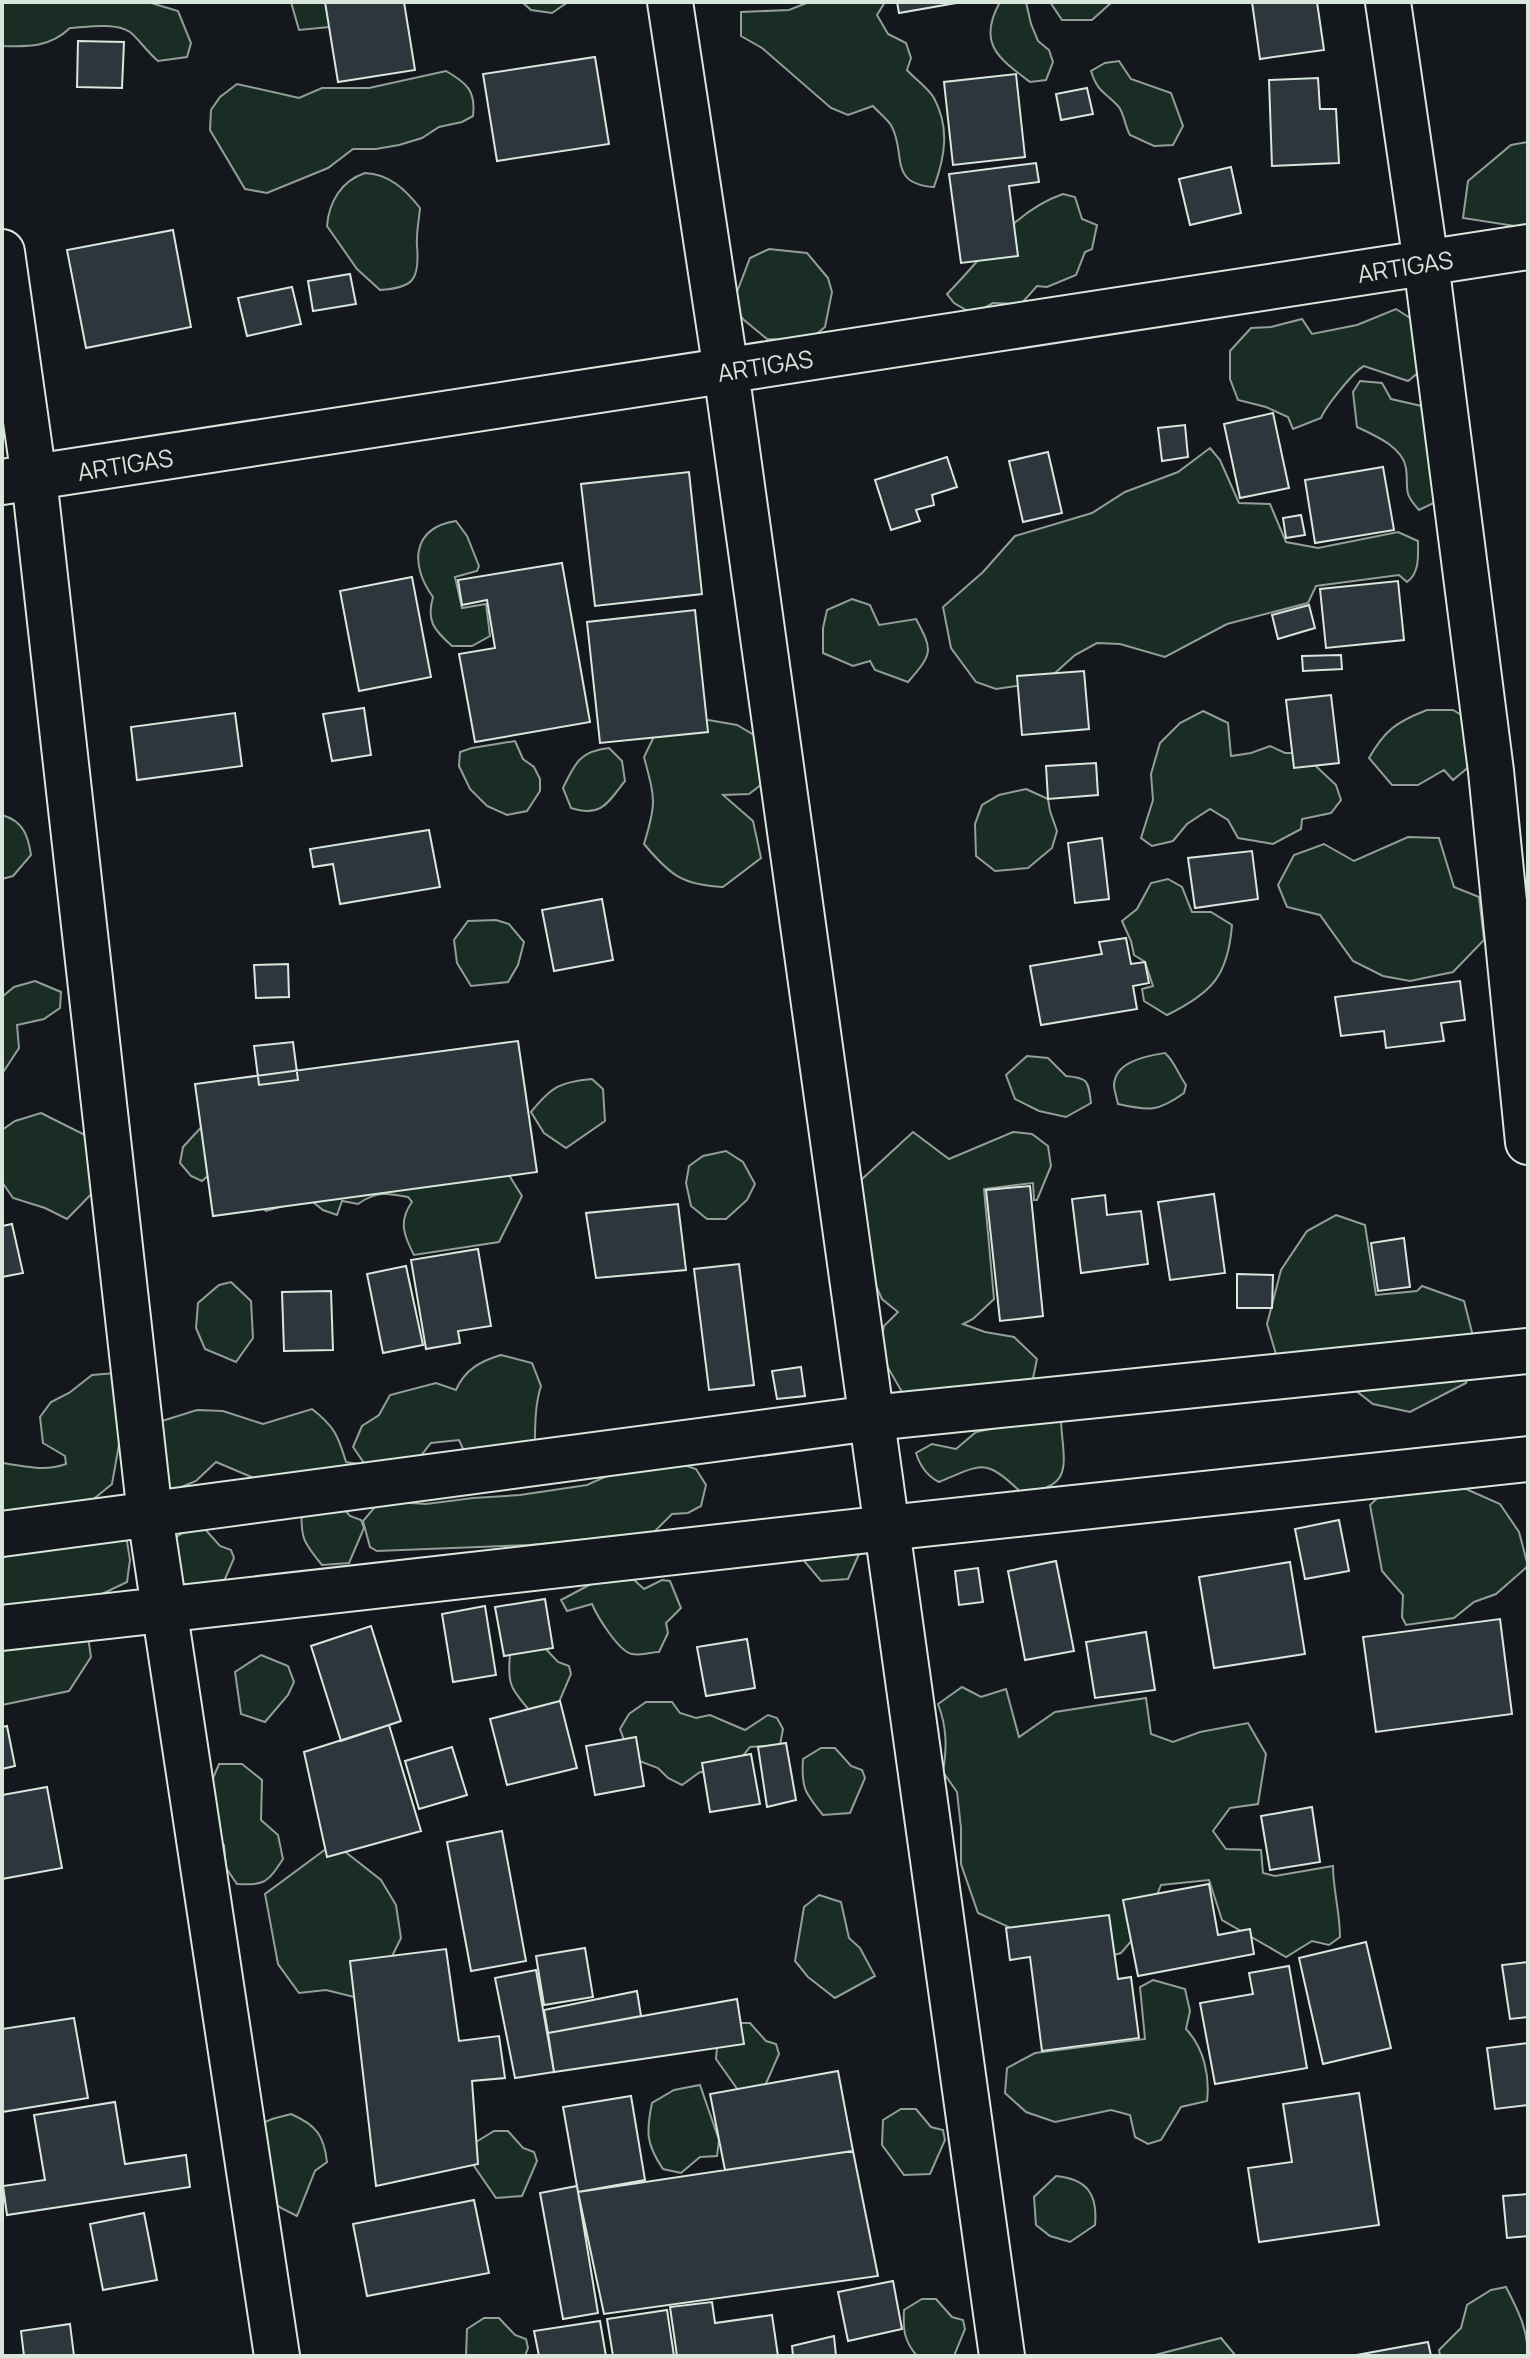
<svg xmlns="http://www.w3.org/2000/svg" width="1530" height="2358" font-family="Manrope,sans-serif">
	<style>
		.green { fill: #1a2d24; stroke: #939e99; stroke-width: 2 }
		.building { fill: #2c363c; stroke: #d8e6dc; stroke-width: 2 }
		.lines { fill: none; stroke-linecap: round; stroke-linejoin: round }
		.minor-casing { stroke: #d8e6dc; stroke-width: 48 }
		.minor { stroke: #14181c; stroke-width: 44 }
		.labels { text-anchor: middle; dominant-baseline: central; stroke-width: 6; stroke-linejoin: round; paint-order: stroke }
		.street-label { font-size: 24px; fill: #d8e6dc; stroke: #14181c }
	</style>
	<rect width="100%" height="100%" fill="#14181c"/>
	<path class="green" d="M2,2H148L178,11L191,43L187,57L158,61C149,54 136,36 130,32C115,22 87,27 70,28C50,47 29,47 3,46Z
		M291,2H369L350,25L299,30Z
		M522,2H568L552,13L531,10Z
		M809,2H885L877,15L888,34L906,43L911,58L907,70C915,79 928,88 934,98C950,128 945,157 934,187C887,184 907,153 891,125C886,118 878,112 873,106L848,115L831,108L762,48L741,36V12L789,10Z
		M1000,2H1026L1031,24L1038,41L1049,50L1053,62L1046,80L1030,82C998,58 977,43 1000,2Z
		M1050,2H1112L1092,20H1062Z
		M1119,61L1131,79L1171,93L1183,126L1173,145L1154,146L1130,135C1125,127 1124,112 1118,106C1104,91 1098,93 1091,71L1105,63Z
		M446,71C467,83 476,91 473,116L462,122L439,127L422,138L399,145L376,149H353L328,168L267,193L245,189L210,130L211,110L220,97L237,84L299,98L322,88H369Z
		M1528,142V228L1463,218L1468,181L1511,145Z
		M365,173C389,174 405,189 420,208C419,220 416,234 417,246C420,280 413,288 380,290L357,269L327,226C329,202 341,181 365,173Z
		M1063,194L1075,197L1082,219L1097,225L1092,249L1085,252L1076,275L1047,287L1037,286L1021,304L993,303L973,314L954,303L947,294C983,258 1013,211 1063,194Z
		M769,249L807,253L828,278L832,292L825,327L808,341L767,339L744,320L732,305L750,258Z
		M1396,309L1418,323L1424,368L1408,381L1364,366C1354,371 1326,406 1321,418L1293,429L1288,417L1266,407L1238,400L1230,379V351L1251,328L1271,327L1302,319L1312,334L1357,325Z
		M1360,381L1382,383L1391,399L1435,409L1440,500L1419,510C1402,491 1409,491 1406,468C1403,447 1374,435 1357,427L1353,392Z
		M1210,448L1220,460L1239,503L1270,504L1286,542L1318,548L1398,532L1418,541C1418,555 1420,573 1407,582L1399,575L1316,586L1308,603L1227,624L1165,657L1120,644L1097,643L1075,655L1045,682L996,689L976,682L951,648L943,607L983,572L1015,536L1092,513L1125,492L1178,472Z
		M456,521L467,536L479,566L477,571L455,577L462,608L486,604L490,636L472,646H452C434,630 426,621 433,597C410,566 411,528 456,521Z
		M852,599L870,605L879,625L916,619C934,652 932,654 908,682L875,670L870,661L853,666L823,653V628L827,610Z
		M1427,710H1453L1463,716L1471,765L1453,780L1444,770L1418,785H1392L1369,758C1385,730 1396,722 1427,710Z
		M1203,711L1228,723L1231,756L1251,753L1270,746L1285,753H1302L1336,785L1341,800L1331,813L1302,819L1301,829L1273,844L1238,838L1228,820L1210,809L1187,824L1173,841L1152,846L1141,838L1153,800L1151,774L1160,743L1180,723Z
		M685,716L737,725L766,742L762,784L749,794L723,795L753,821L761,858L723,887C682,885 670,875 644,844C657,802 655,799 644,757L659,726Z
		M515,741L523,759L534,767L540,779V791L527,811L507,815L487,806L470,789L459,766L460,752L472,748Z
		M609,748L622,761L625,781C608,802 602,818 571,808L563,788C575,763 580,751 609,748Z
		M1026,789L1048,799L1050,811L1057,831L1052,848L1028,868L995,871L976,856L975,824L982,805L999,795Z
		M2,815C23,821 28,835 31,855L13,876L2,879Z
		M1408,837L1439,838L1454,887L1479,897L1484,940L1453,972L1410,981L1383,976L1353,961L1320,915L1287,907L1278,885L1294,855L1324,844L1354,861Z
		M1168,879L1182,887L1192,912H1211L1232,925C1228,976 1212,993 1167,1015L1144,1001L1142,989L1153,986L1145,962L1134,955L1131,941L1122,921L1137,909L1151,883Z
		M496,920L509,924L524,942L518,965L508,982L471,986L457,963L454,940L468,921Z
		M35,981L61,992L60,1008L44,1019L17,1025L19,1048L2,1074V997L14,987Z
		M1165,1053C1175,1062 1178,1074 1186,1085L1184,1093C1158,1112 1149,1111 1118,1104C1117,1098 1114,1091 1114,1085C1115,1061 1147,1056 1165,1053Z
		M1027,1056L1048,1058L1066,1076C1089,1078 1088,1081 1091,1103L1066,1117L1039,1111L1015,1099L1006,1075Z
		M592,1079L603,1089L605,1121L566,1148L544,1133L531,1112C552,1086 560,1082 592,1079Z
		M41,1113L109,1147L104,1181L67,1219L45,1208L13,1198L2,1182V1130L15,1121Z
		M205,1123L500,1161L522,1196L499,1242L414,1255C404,1236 398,1221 412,1202L408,1197C387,1193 376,1191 358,1204L342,1201L337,1215L323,1210L309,1199L266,1211L216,1169L202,1181L191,1176L180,1163L183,1147Z
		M913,1132L949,1159L1013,1132L1032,1134L1048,1146L1051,1166L1037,1200H1034L1033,1183L984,1189L994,1299L973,1319L963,1324L985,1332L1014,1337L1037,1359L1032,1383L927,1399L902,1392L879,1352L884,1326L898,1312L882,1299L868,1268L861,1180Z
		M726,1151L743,1162L755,1184L747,1200L726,1219H707L691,1206L686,1183L689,1166L703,1156Z
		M1336,1215L1365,1225L1376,1295L1417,1291L1422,1286L1464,1301L1476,1348L1466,1383L1410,1412L1373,1404L1346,1383L1278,1361L1267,1324L1281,1270L1307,1231Z
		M231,1282L251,1301L253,1338L236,1362L205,1349L196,1328L198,1303L219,1285Z
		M501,1355L532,1363L541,1386C533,1411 536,1437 534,1465L471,1466L459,1440L431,1443L419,1458L373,1476L353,1447L362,1426L379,1415L390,1395L436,1383L456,1390C465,1369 481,1361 501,1355Z
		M115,1373L120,1439L112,1484L90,1502L120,1498L130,1560L127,1582L83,1603L91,1657L69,1691L2,1705V1463C25,1466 43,1472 66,1464L65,1456L43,1443L40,1417L51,1402L69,1393L92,1375Z
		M312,1409C334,1426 338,1435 346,1462L359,1464L360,1480L343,1508L350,1516L361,1520L364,1528L349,1563L322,1565C304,1543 300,1538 302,1509L287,1492L216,1462L196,1481L172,1491L148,1474L146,1426L197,1410L223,1411L263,1424Z
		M1061,1421C1063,1462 1076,1488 1022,1493C984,1458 985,1463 939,1482C927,1476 920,1466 916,1453L932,1444L956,1449L976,1432L1025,1422Z
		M672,1461L696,1469L706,1485L701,1506L688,1513L672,1514L653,1533L530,1545L377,1551L370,1547L363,1521L380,1501L426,1504L473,1498L520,1495L587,1485L629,1466Z
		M1457,1485L1500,1504L1519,1532L1528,1566L1496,1594L1474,1602L1454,1618L1406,1625L1402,1617L1403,1595L1382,1571L1370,1505L1389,1487Z
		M191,1528H204L220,1546L231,1550L234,1558L219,1593L193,1595L176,1576L173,1539Z
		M863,1545L848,1579L821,1581L805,1562L799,1550Z
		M621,1568L644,1589L662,1580L670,1581L681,1608L666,1623L668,1633L659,1652C651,1652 640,1656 632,1654C619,1652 597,1616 592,1604L567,1611L561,1600Z
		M527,1645H542L558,1662L569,1666L571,1674L556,1709L530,1711C511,1689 507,1684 510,1655Z
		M261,1655L288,1666L294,1682L288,1695L265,1722L241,1714L235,1672Z
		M962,1687L981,1697L1006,1689L1019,1737L1055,1712L1146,1698L1151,1734L1173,1742L1200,1732L1248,1723L1266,1754L1258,1804L1230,1808L1213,1831L1226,1849L1261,1850L1263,1873L1275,1876L1333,1866C1333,1890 1340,1912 1340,1937L1329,1945L1312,1941L1286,1957L1222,1920L1209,1880L1161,1885L1145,1925L1121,1953L1078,1965L1057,1949L978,1913L961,1864V1828L957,1792L943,1772C947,1748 947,1727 938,1704Z
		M646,1702H672L680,1713L696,1718L710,1715L745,1730L768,1715L777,1718L783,1729L780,1745L750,1747L742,1757L713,1773L700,1772L682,1785L668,1778L658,1768L634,1759L627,1748L620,1729L629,1714Z
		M821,1748H835L851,1766L862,1770L865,1778L850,1813L823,1815C805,1793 801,1788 803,1759Z
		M219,1764H242L262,1780L261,1820L278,1835L283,1859C268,1882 265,1886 237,1884L226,1868L224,1845L210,1823L208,1790Z
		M334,1843L381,1880L396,1905L401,1938L375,1991L354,1997L326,1990L299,1993L278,1964L265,1894Z
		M819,1895L841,1902L849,1938L860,1948L875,1976L835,1998L808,1977L795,1961L804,1907Z
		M1153,1980L1185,1989L1190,2011L1186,2029C1204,2048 1210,2076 1207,2101L1181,2107L1161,2140L1148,2144L1135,2137L1130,2115L1111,2110L1055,2122L1026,2112L1005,2093L1007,2068L1035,2053L1145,2039L1140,1987Z
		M736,2023H750L766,2041L776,2044L779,2054L764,2088L738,2090L716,2059L718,2034Z
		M700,2085L719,2140L717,2156L700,2157L681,2173L663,2169C646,2144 646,2132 652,2103L674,2090Z
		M901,2109H916L931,2127L943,2130L945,2140L930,2174L904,2175L882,2145L883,2120Z
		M291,2114C316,2125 324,2135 327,2162L315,2171L297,2216L281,2208L248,2182L245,2131L272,2119Z
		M494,2131H508L523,2148L534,2152L537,2161L522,2196L496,2198L474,2166L476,2142Z
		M1056,2176C1087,2179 1098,2194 1095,2225L1070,2242L1050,2236L1036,2225L1034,2197Z
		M1506,2287C1518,2310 1528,2330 1528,2356H1440L1439,2350L1461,2328L1467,2305L1491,2290Z
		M922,2299H936L952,2317L963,2320L965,2329L954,2356H917C904,2341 903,2330 904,2310Z
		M484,2318H499L515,2335L526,2339L528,2348L525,2356H466L467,2329Z
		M1221,2338L1236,2356H1151Z"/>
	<path class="building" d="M325,2H404L415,70L338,82Z
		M897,2H962L899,13Z
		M1252,2H1317L1324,50L1260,59Z
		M78,41L124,42L122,88L77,87Z
		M595,57L609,144L497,161L483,74Z
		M1016,74L1025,157L953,165L944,82Z
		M1318,78L1320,109H1336L1339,163L1272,166L1269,80Z
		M1087,88L1093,114L1061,120L1056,94Z
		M1036,163L1039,182L1009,186L1018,256L961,263L949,174Z
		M1231,167L1241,213L1190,225L1179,179Z
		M173,230L191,327L86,348L67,250Z
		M350,274L356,304L313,311L308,281Z
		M292,287L301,324L247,336L238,298Z
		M1273,413L1289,488L1240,498L1224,424Z
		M1185,425L1188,457L1162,461L1158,428Z
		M1048,452L1062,513L1023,522L1009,461Z
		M947,457L957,487L932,495L934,505L916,510L920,521L891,530L875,480Z
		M1383,467L1394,530L1315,543L1305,480Z
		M689,472L702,594L595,606L581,484Z
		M1301,515L1305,535L1286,538L1283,518Z
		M562,563L590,722L475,742L459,654L495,648L487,600L462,605L458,580Z
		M412,577L431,677L359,691L340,591Z
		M1398,581L1404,640L1326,648L1320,589Z
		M1309,605L1315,628L1278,639L1272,615Z
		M695,610L708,732L600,743L587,622Z
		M1341,655L1342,669L1303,671L1302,656Z
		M1084,671L1089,729L1022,735L1017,676Z
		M1331,695L1339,763L1294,768L1286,700Z
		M364,708L371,755L332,761L323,714Z
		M235,713L242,766L137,780L131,727Z
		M1096,763L1098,795L1048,799L1046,766Z
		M429,830L440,887L340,904L333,864L313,867L310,849Z
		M1102,838L1109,899L1075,903L1068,843Z
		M1252,851L1258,899L1195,908L1188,858Z
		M602,899L613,960L554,971L542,910Z
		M1126,938L1131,964L1145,962L1149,983L1133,986L1137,1009L1041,1025L1030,966L1102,954L1099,942Z
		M288,964L289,997L256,998L254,965Z
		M1460,981L1465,1020L1441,1023L1444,1041L1386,1048L1384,1031L1341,1036L1335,997Z
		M518,1041L537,1172L213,1216L195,1084Z
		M293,1042L298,1080L259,1085L254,1046Z
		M1030,1186L1043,1316L1000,1321L986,1190Z
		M1214,1194L1225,1273L1170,1280L1158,1202Z
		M1105,1195L1107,1215L1141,1211L1148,1264L1081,1273L1072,1199Z
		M678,1204L686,1270L596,1278L586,1213Z
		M12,1224L23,1273L2,1277V1226Z
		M1404,1238L1410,1287L1378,1291L1371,1243Z
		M478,1249L491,1326L458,1331L460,1343L426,1349L411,1260Z
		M739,1264L754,1385L709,1390L694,1269Z
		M406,1266L423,1345L383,1353L367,1274Z
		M1237,1274L1273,1275L1272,1308H1237Z
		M331,1291L333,1350L284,1351L282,1292Z
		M801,1367L805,1396L777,1399L772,1371Z
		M1339,1520L1349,1571L1305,1579L1295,1529Z
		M1056,1561L1074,1651L1025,1660L1008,1571Z
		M1290,1562L1305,1654L1214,1668L1199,1577Z
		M978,1568L983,1602L959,1605L955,1571Z
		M545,1599L553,1648L504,1656L495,1607Z
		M485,1606L496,1675L453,1682L442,1614Z
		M1500,1619L1512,1714L1376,1732L1363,1637Z
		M371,1626L401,1721L341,1741L311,1646Z
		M1146,1632L1155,1690L1095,1698L1086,1642Z
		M747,1639L755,1688L706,1696L697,1647Z
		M560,1701L577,1768L507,1785L490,1719Z
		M389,1725L421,1831L327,1857L304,1752Z
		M7,1726L15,1766L2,1769V1727Z
		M636,1737L644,1786L595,1795L586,1746Z
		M786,1743L796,1800L767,1807L758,1747Z
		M452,1747L467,1795L419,1809L405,1761Z
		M751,1754L760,1804L710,1812L702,1763Z
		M47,1787L62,1868L2,1879V1795Z
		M1312,1807L1320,1862L1270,1870L1261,1816Z
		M502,1831L526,1961L471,1971L447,1842Z
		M1209,1884L1218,1935L1250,1929L1254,1954L1138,1976L1123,1900Z
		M1109,1915L1118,1979L1131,1977L1139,2038L1042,2051L1030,1957L1010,1960L1006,1928Z
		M1366,1942L1391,2048L1323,2064L1299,1958Z
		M585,1948L593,1997L544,2005L536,1956Z
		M446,1949L459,2041L499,2036L505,2078L472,2081L478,2164L376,2186L350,1961Z
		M1528,1962V2017L1510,2019L1502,1965Z
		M1289,1966L1307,2068L1215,2084L1200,2003L1253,1994L1249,1973Z
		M536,1970L554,2072L515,2078L495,1978Z
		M637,1991L641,2016L548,2033L544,2010Z
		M737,1999L744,2044L554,2072L548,2033Z
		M74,2018L88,2098L2,2112V2029Z
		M1528,2043V2105L1495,2109L1487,2048Z
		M838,2071L853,2151L725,2170L710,2094Z
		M1359,2093L1379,2225L1259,2242L1248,2168L1292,2162L1283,2104Z
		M631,2096L645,2180L578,2192L563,2107Z
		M115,2102L125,2164L186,2155L190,2187L7,2215L3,2186L45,2180L34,2115Z
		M853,2151L878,2276L604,2314L578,2192Z
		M577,2186L598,2313L563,2319L540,2193Z
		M1528,2194V2236L1507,2238L1503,2196Z
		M474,2200L489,2273L367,2296L353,2224Z
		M144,2213L157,2280L103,2290L90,2224Z
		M893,2281L902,2329L848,2341L838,2292Z
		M712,2302L715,2323L772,2315L778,2356H677L670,2307Z
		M667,2310L674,2356H613L607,2319Z
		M600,2321L606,2356H539L534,2331Z
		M70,2324L74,2356H24L21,2331Z
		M834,2336L836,2356H793L792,2346Z
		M1428,2342L1431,2356H1351Z"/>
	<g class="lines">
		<defs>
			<path id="minor" d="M670,2L726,371L1002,2356
				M1388,2L1426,263L1491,771L1528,1142
				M2,252L34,478L150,1515L277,2356
				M2,482L1528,247
				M2,1534L872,1418L1528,1351
				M2,1628L887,1528L1528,1459"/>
		</defs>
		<use href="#minor" class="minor-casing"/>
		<use href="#minor" class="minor"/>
	</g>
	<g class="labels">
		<g class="street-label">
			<text transform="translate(1405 266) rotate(-9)">ARTIGAS</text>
			<text transform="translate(765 365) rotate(-9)">ARTIGAS</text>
			<text transform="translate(125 464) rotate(-9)">ARTIGAS</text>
		</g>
	</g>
	<rect width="1530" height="2358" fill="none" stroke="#d8e6dc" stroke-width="8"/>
</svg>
